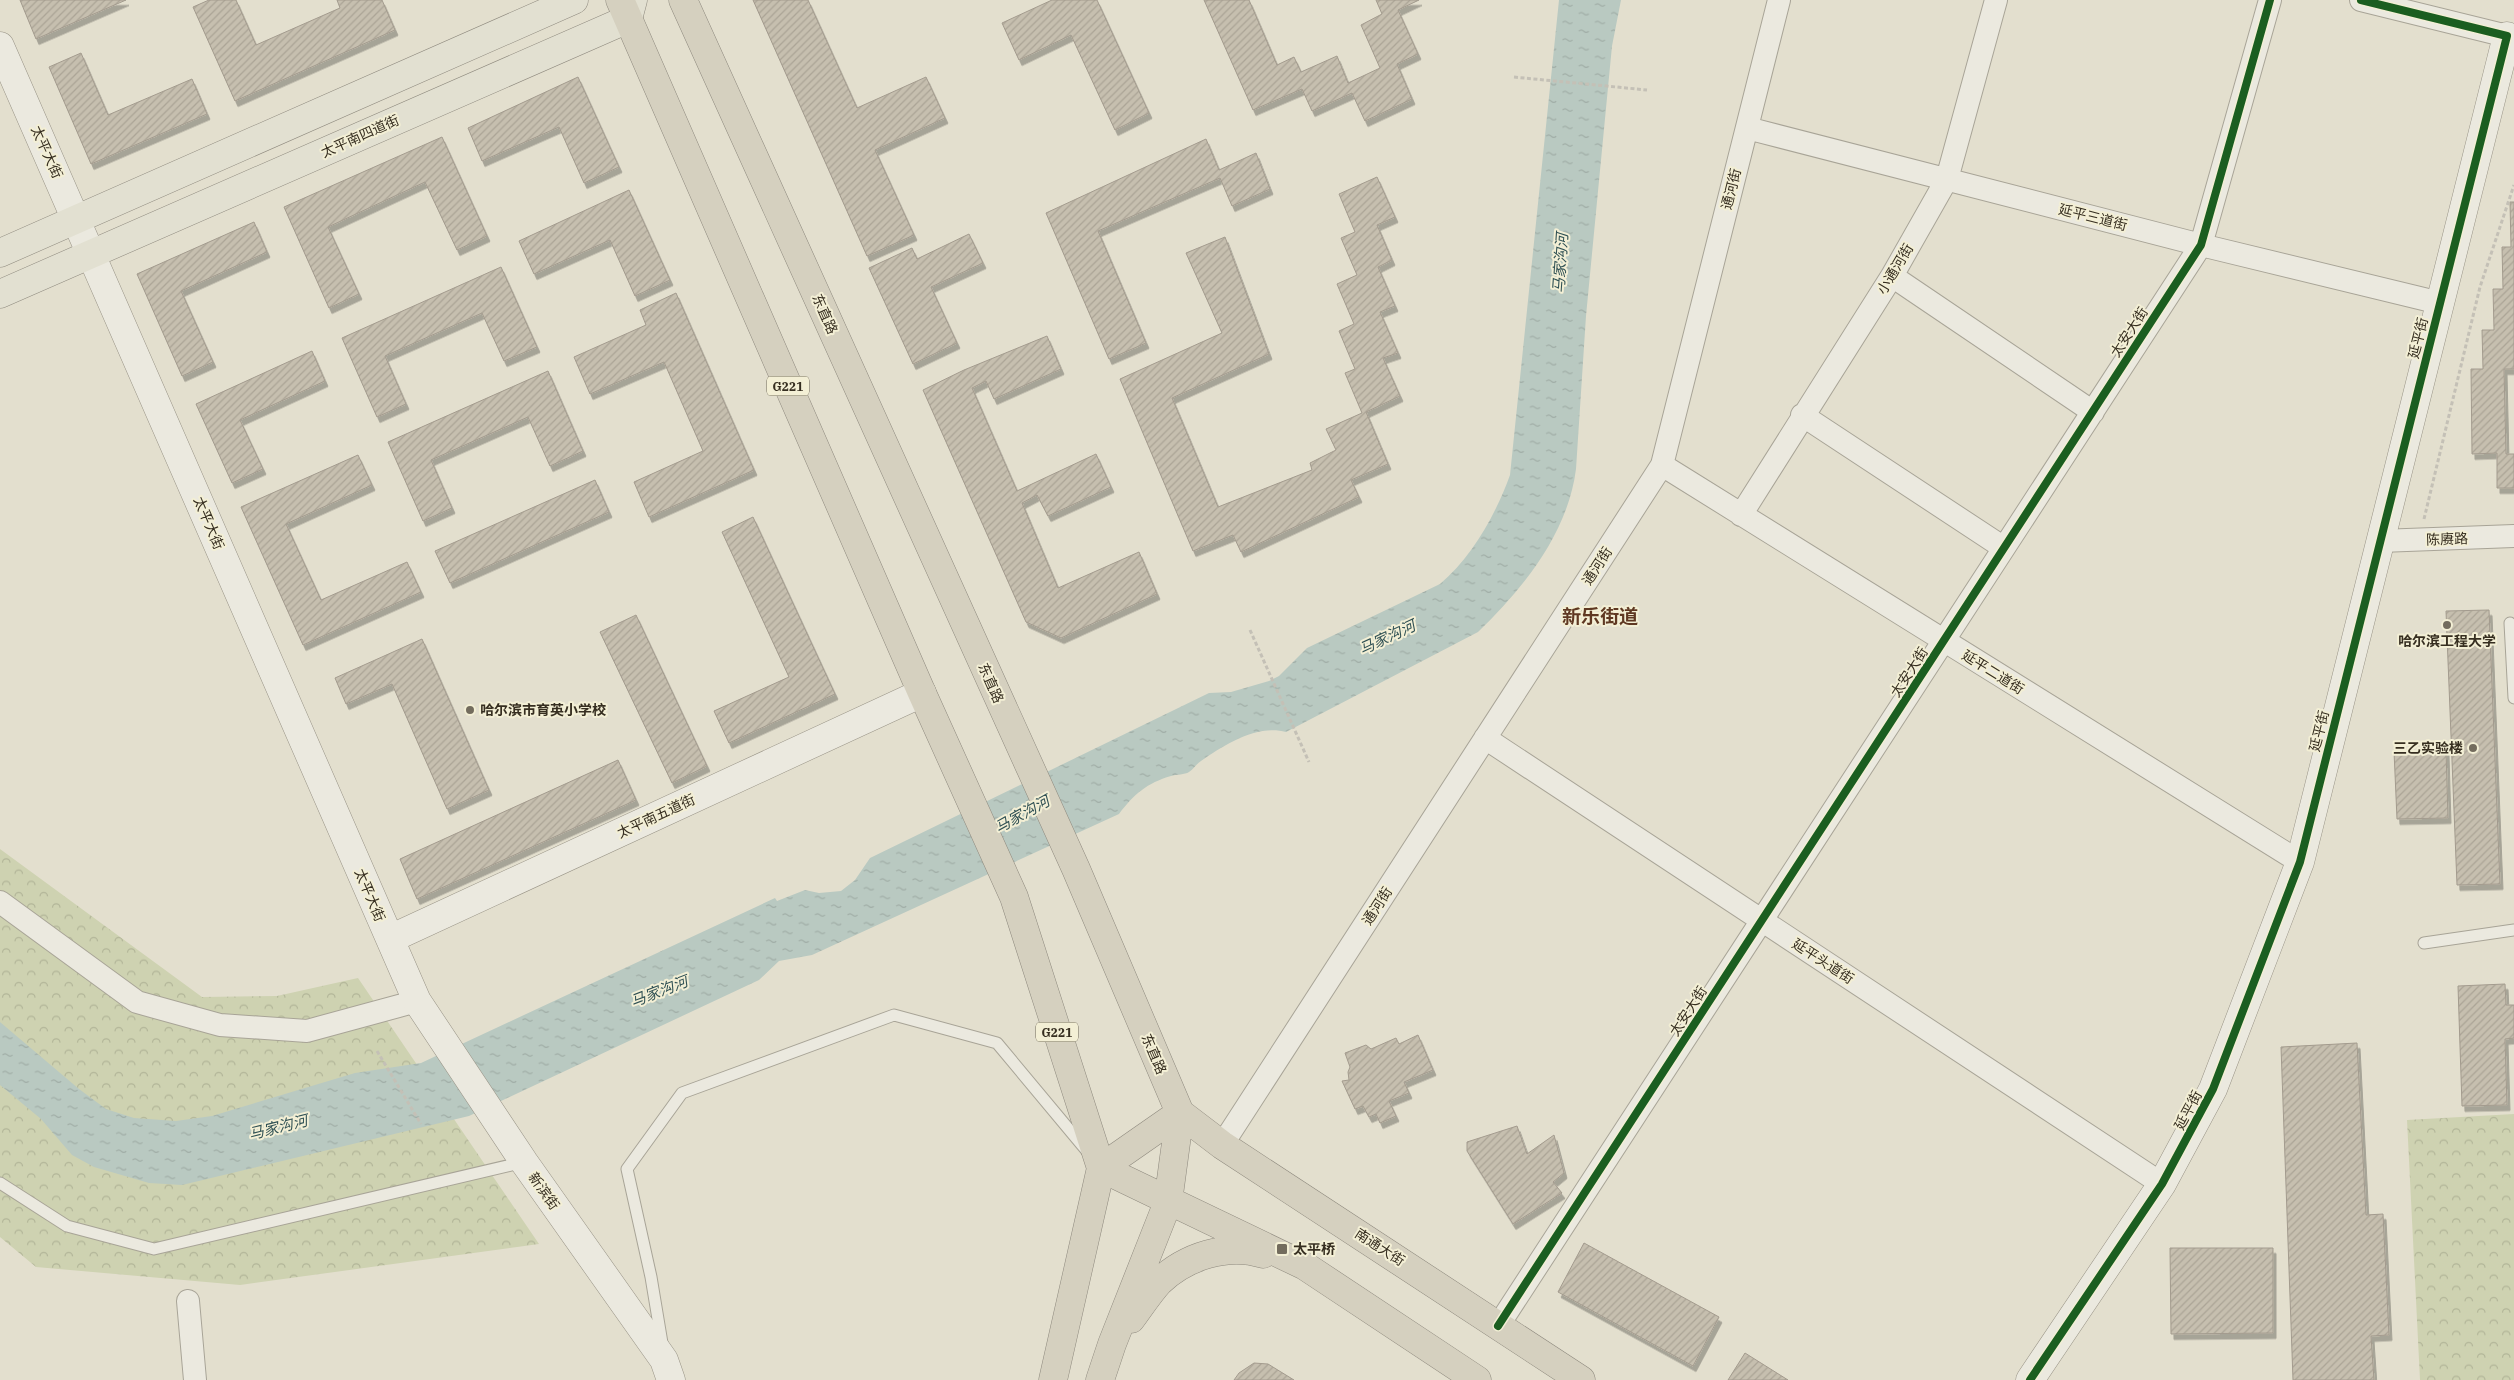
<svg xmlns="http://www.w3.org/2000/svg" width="2514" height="1380" font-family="'IBM Plex Serif','Noto Sans SC',serif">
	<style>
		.park { fill: url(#park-crowns) }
		.water { fill: url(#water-ripples) }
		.building { fill: url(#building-hatch); stroke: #a39b8e; filter: url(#shadow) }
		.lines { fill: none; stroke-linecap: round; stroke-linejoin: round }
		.lane-casing { stroke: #a8a497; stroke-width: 13 }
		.street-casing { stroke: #a8a497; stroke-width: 24 }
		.secondary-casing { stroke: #989386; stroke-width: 29 }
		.primary-casing { stroke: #8e897e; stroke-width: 29 }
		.highway-casing { stroke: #8e897e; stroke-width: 29 }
		.path { stroke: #c4c0b6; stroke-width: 3; stroke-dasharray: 4 2.5; stroke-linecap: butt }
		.lane { stroke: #ebe9df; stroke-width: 11 }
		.street { stroke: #ebe9df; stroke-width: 22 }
		.secondary { stroke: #ebe9df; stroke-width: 28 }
		.primary { stroke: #e2e0d1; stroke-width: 28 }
		.highway { stroke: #d5d0bf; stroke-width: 28 }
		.path-bridge { stroke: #c4c0b6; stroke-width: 3; stroke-dasharray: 4 2.5; stroke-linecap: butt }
		.cycleway-casing { stroke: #f3efd5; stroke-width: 11 }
		.cycleway { stroke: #1b5e20; stroke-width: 8 }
		.poi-dot { fill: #736c5d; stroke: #f3efd5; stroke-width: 2 }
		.labels { text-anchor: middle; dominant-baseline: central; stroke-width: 4; stroke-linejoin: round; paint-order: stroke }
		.shield { fill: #f3efd5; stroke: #6f6856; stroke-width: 1 }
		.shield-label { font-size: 12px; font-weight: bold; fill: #362e20 }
		.street-label { font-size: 14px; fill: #362e20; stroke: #f3efd5 }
		.poi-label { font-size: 14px; font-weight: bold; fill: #362e20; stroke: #f3efd5; text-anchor: start }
		.water-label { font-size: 15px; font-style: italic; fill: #305154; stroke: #f3efd5 }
		.district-label { font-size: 19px; font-weight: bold; fill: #5f3822; stroke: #f3efd5 }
	</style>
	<defs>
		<pattern id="park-crowns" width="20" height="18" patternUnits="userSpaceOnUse" patternTransform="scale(1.25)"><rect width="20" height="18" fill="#ced2b1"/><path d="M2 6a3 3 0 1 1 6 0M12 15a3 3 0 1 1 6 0" fill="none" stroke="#b2b598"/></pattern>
		<pattern id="water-ripples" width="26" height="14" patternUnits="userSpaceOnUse" patternTransform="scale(1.25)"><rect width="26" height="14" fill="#b9c9c1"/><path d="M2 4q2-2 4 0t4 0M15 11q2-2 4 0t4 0" fill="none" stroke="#a0ada6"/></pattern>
		<pattern id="building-hatch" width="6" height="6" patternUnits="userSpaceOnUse" patternTransform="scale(1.25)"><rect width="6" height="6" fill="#c6bfaf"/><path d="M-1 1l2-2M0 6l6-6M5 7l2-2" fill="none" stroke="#aba496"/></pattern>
		<filter id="shadow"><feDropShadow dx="3" dy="5.5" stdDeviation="0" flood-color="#0004"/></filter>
	</defs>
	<rect width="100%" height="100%" fill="#e3dfce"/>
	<path class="park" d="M0,849L202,997L277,996L358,978L539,1244L240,1285L36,1267L0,1237Z
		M2514,1114V1380H2420L2407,1120Z"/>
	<path class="water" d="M1559,0H1621L1612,46L1586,316L1576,469C1568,533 1523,589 1478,632L1286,732C1257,724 1224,745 1201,761C1196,764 1194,769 1189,772C1185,775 1176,774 1171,776C1147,783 1134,794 1119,814L812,955L779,961L759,980L469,1116L182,1185L149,1183L94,1167L72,1155L41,1119L0,1085V1022L79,1089L106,1109L134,1118L176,1121L212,1116L355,1073L421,1063L775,898L777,901L805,890L819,893L841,891L855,880L870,858L1209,693L1231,692L1269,681L1279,676L1307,648L1440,584C1472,557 1496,514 1510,475Z"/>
	<path class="building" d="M20,0H126L36,39Z
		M209,0H236L256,45L340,8L337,0H382L395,30L235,101L193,7Z
		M753,0H808L857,108L926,77L945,118L875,150L914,235L867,256Z
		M1052,0H1097L1149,113L1115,130L1071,35L1019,60L1002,23Z
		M1204,0H1249L1277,65L1294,57L1301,72L1337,56L1348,83L1380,68L1361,25L1382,14L1376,0H1419L1398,10L1418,54L1397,64L1412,99L1365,121L1352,93L1312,111L1302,89L1253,110Z
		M81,53L108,115L192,79L207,114L91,164L49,67Z
		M578,77L619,167L584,183L559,127L482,161L468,128Z
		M442,137L487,236L457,250L425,182L328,227L359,294L329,308L284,207Z
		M1206,139L1219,170L1256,153L1270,189L1232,206L1220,178L1098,231L1146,343L1109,359L1046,213Z
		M1377,177L1395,217L1377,225L1392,260L1378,267L1395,306L1380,312L1398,353L1383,358L1400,396L1366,412L1388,464L1351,480L1359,497L1241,552L1233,535L1193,551L1120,379L1222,333L1186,253L1225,237L1269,354L1172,398L1218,507L1312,470L1310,463L1336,450L1326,429L1362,413L1345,373L1355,369L1339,331L1354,324L1337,284L1357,275L1341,238L1355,232L1339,194Z
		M629,190L670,280L635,296L610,240L534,274L519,241Z
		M2510,202H2514V369H2504L2506,454H2514V488H2497V453L2472,454L2471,369H2483L2482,330H2494L2493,289H2503L2502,247H2511Z
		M254,222L267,252L181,291L213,362L182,376L137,274Z
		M969,234L983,263L931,287L957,343L913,364L869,268L912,248L917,259Z
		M501,267L537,347L504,361L482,313L385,356L406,404L377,417L342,338Z
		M676,293L754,470L649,517L634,482L703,451L664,362L590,394L574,357L646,325L640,310Z
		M1047,336L1061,369L994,399L986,381L972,388L1017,491L1096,454L1111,487L1048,516L1037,495L1022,503L1058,588L1139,552L1157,594L1061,638L1026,622L923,390L964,370Z
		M312,351L325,381L240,420L263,469L232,483L196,404Z
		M548,371L583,451L550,466L528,417L431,460L452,508L423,521L388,442Z
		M358,455L372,485L286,524L321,600L407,562L421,592L303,645L241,507Z
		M595,480L609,512L450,583L435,551Z
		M753,517L835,694L729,743L714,711L789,677L722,532Z
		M2489,610L2500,884L2457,885L2446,611Z
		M636,615L707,766L672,783L600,632Z
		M422,639L489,790L447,809L392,684L346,704L335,678Z
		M2446,750L2448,818L2397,819L2394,751Z
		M618,760L636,800L417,899L400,859Z
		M2505,984L2506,1005H2514V1038L2505,1039L2507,1105L2462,1106L2458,986Z
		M1418,1035L1433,1070L1404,1082L1409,1093L1389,1101L1396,1116L1380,1123L1376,1114L1369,1117L1363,1106L1355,1109L1342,1081L1349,1080L1348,1072L1350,1067L1345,1053L1366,1045L1371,1049L1396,1038L1399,1044Z
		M2357,1043L2366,1215L2383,1214L2389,1335L2371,1336L2374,1380H2293L2281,1047Z
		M1517,1126L1527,1154L1554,1135L1564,1173L1553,1182L1562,1193L1513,1224L1467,1151V1142Z
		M1584,1243L1719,1317L1693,1366L1558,1292Z
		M2170,1248H2273V1333L2171,1334Z
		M1745,1353L1788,1380H1728Z
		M1254,1363L1268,1364L1294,1380H1234L1239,1373Z"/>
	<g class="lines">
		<defs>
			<path id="lane" d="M2510,623L2514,698
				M2424,943L2514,930
				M0,1183L67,1226L154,1249L524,1162
				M662,1343L651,1277L627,1169L682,1093L894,1015L997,1043L1087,1151"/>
			<path id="street" d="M2361,0L2507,36
				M1747,128L2201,245L2440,303
				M1892,276L2093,412
				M1802,415L2004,548
				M1662,465L2300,862
				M1741,515L1892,276L1947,179L1996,0
				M2380,541L2514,536
				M1485,738L2162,1184
				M0,902L137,1002L220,1025L307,1031L417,1001
				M1222,1145L1662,465L1779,0
				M188,1301L195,1380
				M1498,1326L2201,245L2270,0"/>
			<path id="secondary" d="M0,46L417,1001L524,1162L664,1360L671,1380
				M390,939L922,693
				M2030,1380L2162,1184L2213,1089L2300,862L2507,36"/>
			<path id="primary" d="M0,253L574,0
				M0,294L628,19L633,0"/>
			<path id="highway" d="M620,0L922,693L1014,897L1101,1168L1053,1380
				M683,0L1076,869L1180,1113L1168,1202L1112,1344L1100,1380
				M1180,1113L1222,1145L1581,1380
				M1101,1168L1305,1266L1477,1380
				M1101,1168L1180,1113
				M1131,1319C1140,1307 1149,1293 1159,1282C1186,1256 1228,1243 1263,1254"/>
		</defs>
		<use href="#lane" class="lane-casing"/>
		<use href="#street" class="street-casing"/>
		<use href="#secondary" class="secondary-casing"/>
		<use href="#primary" class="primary-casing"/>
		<use href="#highway" class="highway-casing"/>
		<path class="path" d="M2424,519L2480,287L2514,185
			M1250,630L1309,762
			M377,1051L421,1124"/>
		<use href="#lane" class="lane"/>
		<use href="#street" class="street"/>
		<use href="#secondary" class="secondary"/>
		<use href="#primary" class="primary"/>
		<use href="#highway" class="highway"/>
		<path class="path-bridge" d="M1514,77L1647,90"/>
		<defs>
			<path id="cycleway" d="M1498,1326L2201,245L2270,0
				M2030,1380L2162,1184L2213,1089L2300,862L2507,36L2361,0"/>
		</defs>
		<use href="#cycleway" class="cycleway-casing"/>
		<use href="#cycleway" class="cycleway"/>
	</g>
	<g class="poi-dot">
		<circle cx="2447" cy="625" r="5"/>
		<circle cx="470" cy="710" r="5"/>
		<circle cx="2473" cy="748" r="5"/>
		<rect x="1276" y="1243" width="12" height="12" rx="2.5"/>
	</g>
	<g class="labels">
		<g class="shield">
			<rect x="767" y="376.5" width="42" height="19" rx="4"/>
			<rect x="1036" y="1022.5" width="42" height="19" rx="4"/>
		</g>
		<g class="shield-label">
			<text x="788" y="386">G221</text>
			<text x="1057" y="1032">G221</text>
		</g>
		<g class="street-label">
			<text transform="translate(360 136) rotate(-24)">太平南四道街</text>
			<text transform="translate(47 152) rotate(66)">太平大街</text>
			<text transform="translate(1731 189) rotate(-76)">通河街</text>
			<text transform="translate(2093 217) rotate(14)">延平三道街</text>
			<text transform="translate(1895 269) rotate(-59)">小通河街</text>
			<text transform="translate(825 314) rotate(66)">东直路</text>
			<text transform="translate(2129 332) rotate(-57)">太安大街</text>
			<text transform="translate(2418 338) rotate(-76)">延平街</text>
			<text transform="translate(209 523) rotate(67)">太平大街</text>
			<text transform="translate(2447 539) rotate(-2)">陈赓路</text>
			<text transform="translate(1597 566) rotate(-57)">通河街</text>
			<text transform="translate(1909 672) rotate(-57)">太安大街</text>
			<text transform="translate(1993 672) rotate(32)">延平二道街</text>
			<text transform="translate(991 683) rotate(66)">东直路</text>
			<text transform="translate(2319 731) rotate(-76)">延平街</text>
			<text transform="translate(656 816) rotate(-25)">太平南五道街</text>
			<text transform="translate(370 895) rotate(67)">太平大街</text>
			<text transform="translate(1377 906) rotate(-57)">通河街</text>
			<text transform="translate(1823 961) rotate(33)">延平头道街</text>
			<text transform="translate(1688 1011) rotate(-57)">太安大街</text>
			<text transform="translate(1154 1054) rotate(67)">东直路</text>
			<text transform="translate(2188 1110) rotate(-62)">延平街</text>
			<text transform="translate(544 1191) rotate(55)">新滨街</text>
			<text transform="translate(1380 1247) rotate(33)">南通大街</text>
		</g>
		<g class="poi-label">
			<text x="2447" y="641" text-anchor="middle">哈尔滨工程大学</text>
			<text x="480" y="710">哈尔滨市育英小学校</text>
			<text x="2463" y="748" text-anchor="end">三乙实验楼</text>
			<text x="1293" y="1249">太平桥</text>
		</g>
		<g class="water-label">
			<text transform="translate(1560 263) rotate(-86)">马家沟河</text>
			<text transform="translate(1387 637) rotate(-25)">马家沟河</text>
			<text transform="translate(1022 814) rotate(-29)">马家沟河</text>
			<text transform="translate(659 991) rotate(-21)">马家沟河</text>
			<text transform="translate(278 1127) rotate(-14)">马家沟河</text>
		</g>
		<g class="district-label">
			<text x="1600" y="616">新乐街道</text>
		</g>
	</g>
</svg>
